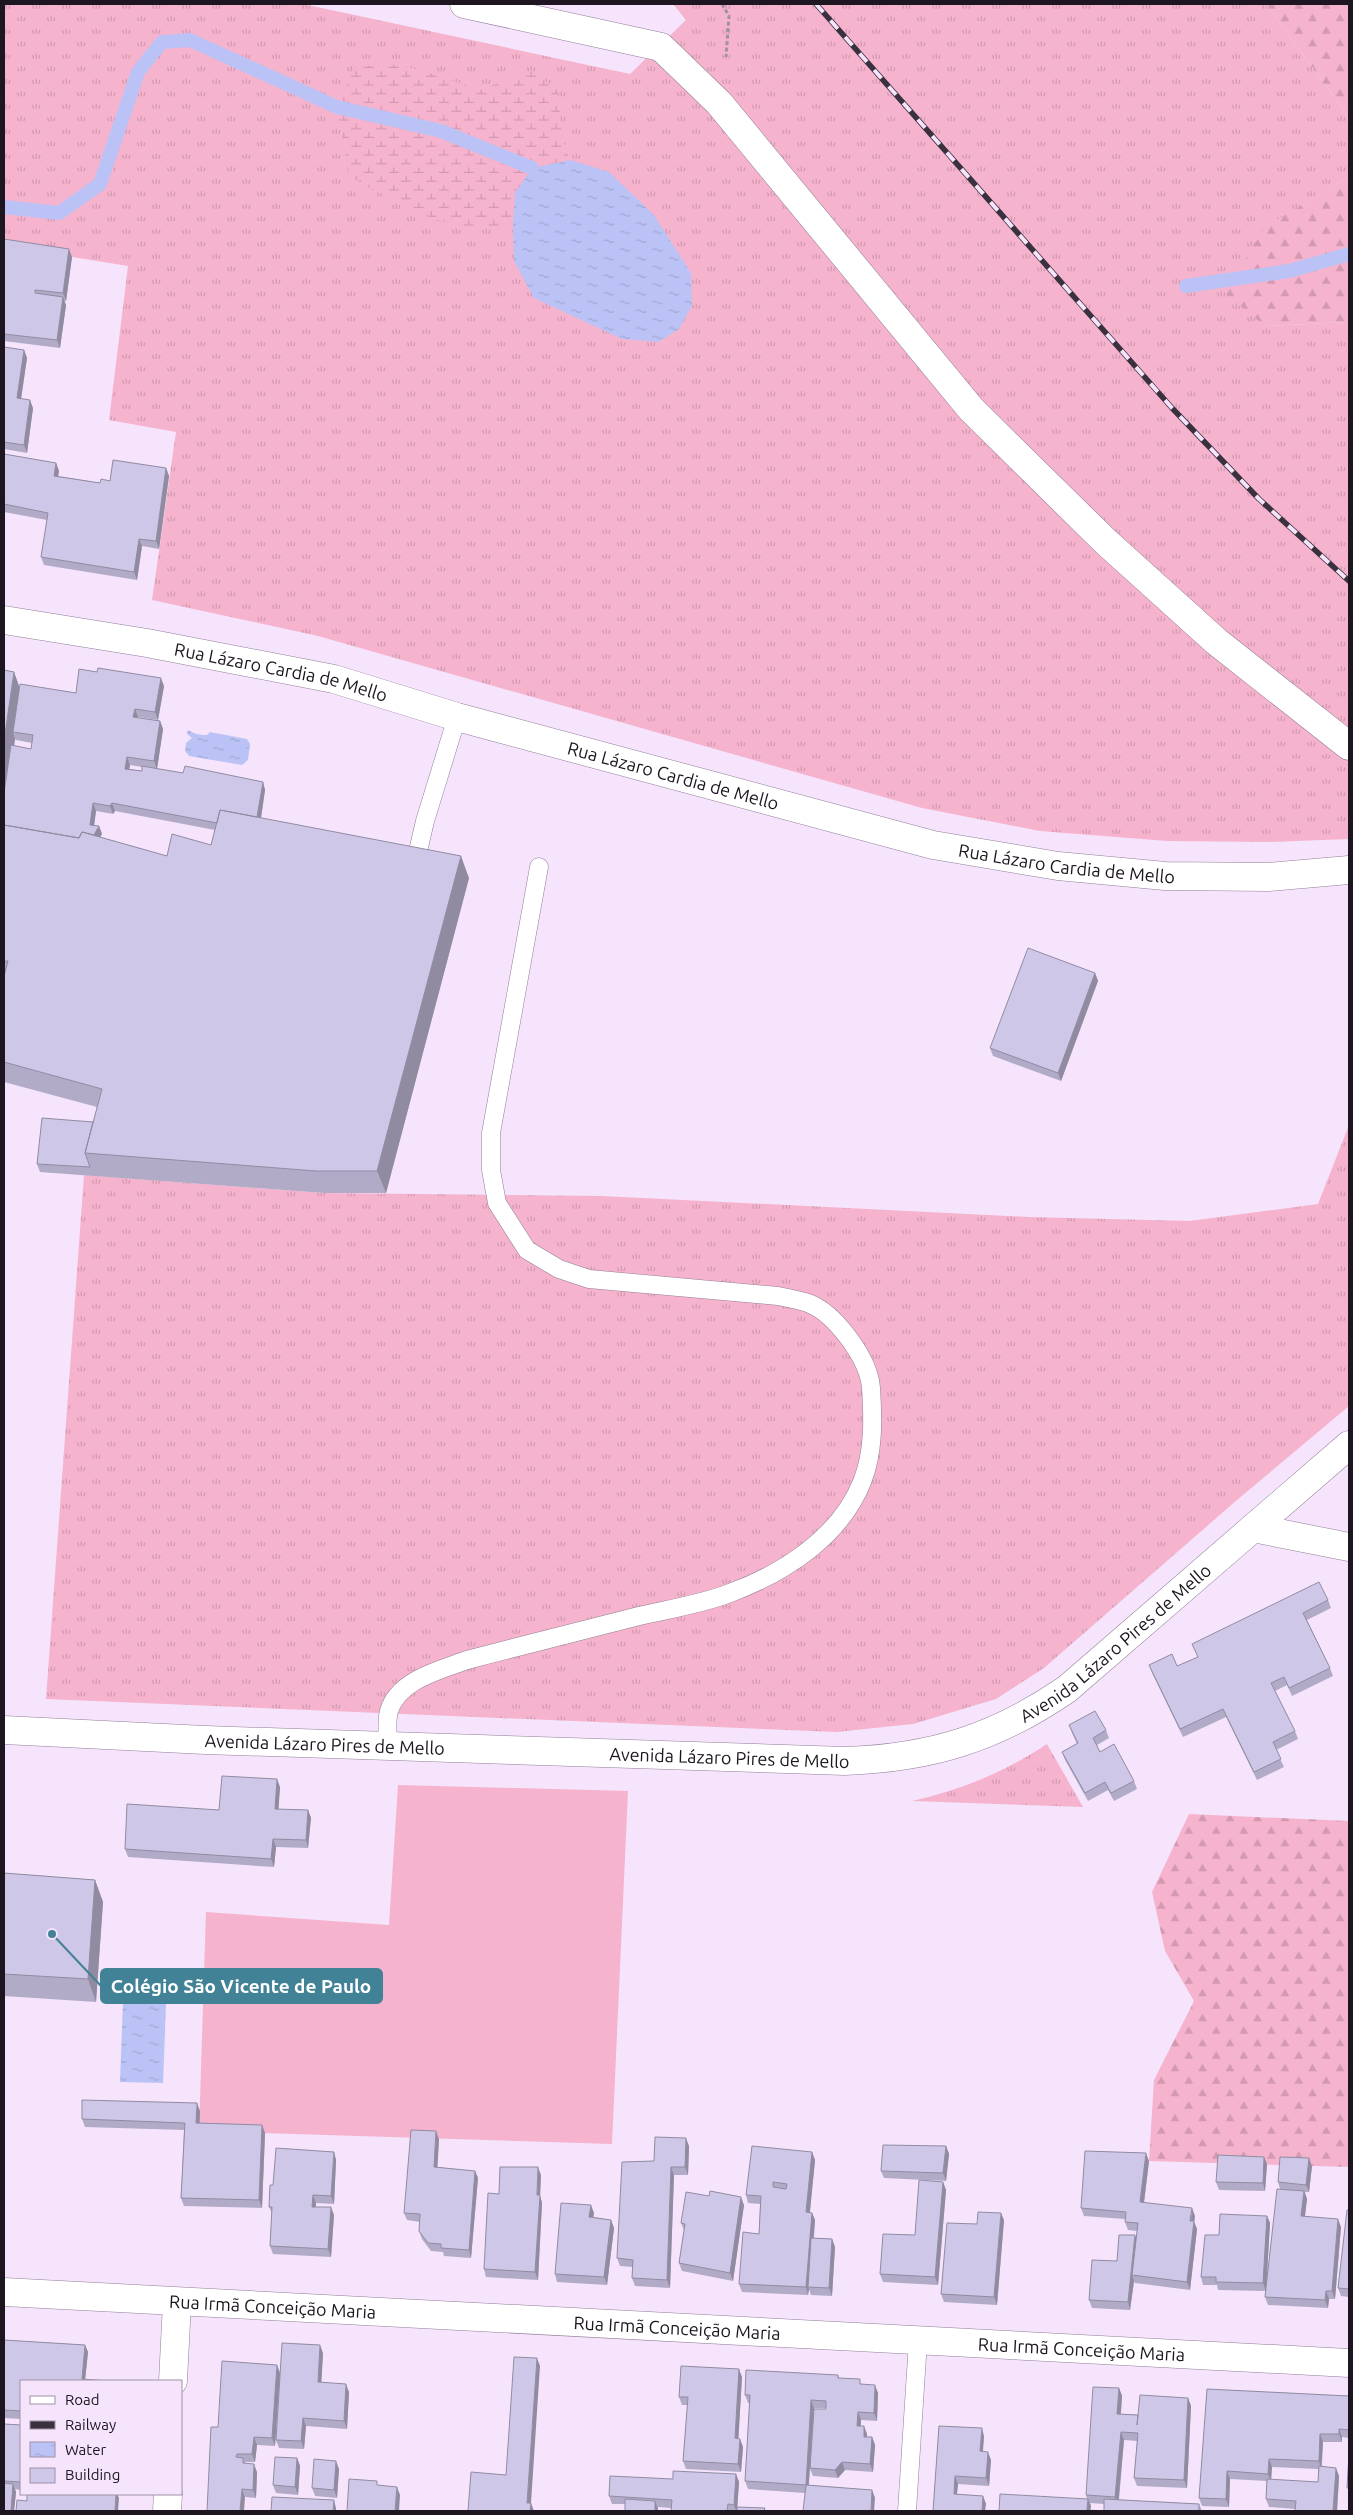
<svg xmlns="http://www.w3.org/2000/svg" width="1353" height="2515" font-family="Ubuntu,sans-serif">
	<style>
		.grass { fill: url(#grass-tufts) }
		.forest { fill: url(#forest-firs) }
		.wetland { fill: url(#wetland-marsh) }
		.garden { fill: #f6b3cd }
		.water { fill: url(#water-ripples) }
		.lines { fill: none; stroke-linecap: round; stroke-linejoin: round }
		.stream { stroke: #bbc3f6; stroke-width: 14 }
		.lane-casing { stroke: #917e98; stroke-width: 19 }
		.street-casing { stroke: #917e98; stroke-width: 29 }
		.path { stroke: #9f92a5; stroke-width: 3; stroke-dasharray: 4 2.5; stroke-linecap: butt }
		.lane { stroke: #fff; stroke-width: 18 }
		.street { stroke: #fff; stroke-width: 28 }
		.rail-casing { stroke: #39313d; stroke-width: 5.5 }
		.rail { stroke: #f5e4fc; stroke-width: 4; stroke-dasharray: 11; stroke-linecap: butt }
		.wall { fill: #b2abc7; fill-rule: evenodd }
		.shaded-wall { fill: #918ba2 }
		.building { fill: #cfc7e7; stroke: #918ba2; fill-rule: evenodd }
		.labels { text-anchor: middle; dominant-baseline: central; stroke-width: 5; stroke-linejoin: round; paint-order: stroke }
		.street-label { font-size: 18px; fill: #1d1620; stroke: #f5e4fc }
		.leader { fill: none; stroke: #428296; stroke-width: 2 }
		.callout-dot { fill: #428296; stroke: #f5e4fc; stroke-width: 2 }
		.callout { fill: #428296; stroke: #428296; stroke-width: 2 }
		.callout-label { font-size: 19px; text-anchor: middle; font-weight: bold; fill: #fff }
	</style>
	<defs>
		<pattern id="grass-tufts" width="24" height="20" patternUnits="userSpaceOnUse" patternTransform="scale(1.25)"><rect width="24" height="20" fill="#f6b3cd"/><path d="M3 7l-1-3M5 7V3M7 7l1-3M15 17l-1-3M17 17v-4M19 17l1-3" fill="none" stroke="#d299b0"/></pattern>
		<pattern id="forest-firs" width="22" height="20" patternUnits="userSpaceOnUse" patternTransform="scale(1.25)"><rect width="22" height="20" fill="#f6b3cd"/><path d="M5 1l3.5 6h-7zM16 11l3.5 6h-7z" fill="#d299b0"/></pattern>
		<pattern id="wetland-marsh" width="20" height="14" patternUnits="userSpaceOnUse" patternTransform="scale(1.25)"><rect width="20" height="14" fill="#f6b3cd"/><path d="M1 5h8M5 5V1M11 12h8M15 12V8" fill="none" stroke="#d299b0"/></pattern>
		<pattern id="water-ripples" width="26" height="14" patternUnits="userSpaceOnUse" patternTransform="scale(1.25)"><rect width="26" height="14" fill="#bbc3f6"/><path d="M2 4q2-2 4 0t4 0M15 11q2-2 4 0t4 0" fill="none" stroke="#a0a7d3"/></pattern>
	</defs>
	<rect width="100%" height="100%" fill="#f5e4fc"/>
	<path class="grass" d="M4,4H303L630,74L686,20L673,4H1266L1349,117V177L1266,227V326L1349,322V839L1268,842L1167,841L1040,831L922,808L318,636L152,600L176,432L109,420L128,266L4,246Z
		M1349,1125V1406L1237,1500L1044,1668L996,1699L913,1724L836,1732L46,1699L84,1175L324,1193L602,1196L1029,1217L1190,1221L1318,1204Z
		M1047,1744L1083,1807L912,1801C961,1790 1005,1772 1047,1744Z"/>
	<path class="forest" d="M1266,4H1349V117Z
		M1349,177V322L1265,326L1225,294L1265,227Z
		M1189,1814L1349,1821V2167L1149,2161L1154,2080L1194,2001L1165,1951L1152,1892Z"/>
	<path class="wetland" d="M390,64L421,70L480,90L532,70L558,91L562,137L570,160L532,168L515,193L513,224C501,225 487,228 475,227C428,223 387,200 349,175L337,107L355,67Z"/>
	<path class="garden" d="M398,1785L628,1791L612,2144L199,2131L206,1912L389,1925Z"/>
	<path class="water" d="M570,160L609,172L654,215L691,273L692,306L679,329L659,342L622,339L534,298L514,261L513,224L515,193L532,168Z
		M188,730C195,734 198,735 207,735L210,732L247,739L250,744L248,760L242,765L189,756L185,751L186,743L192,738L187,734Z
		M123,2002L166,2004L163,2083L120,2082Z"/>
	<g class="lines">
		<path class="stream" d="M4,207L59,213L100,184L138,72L162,42L190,40L337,107L441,131L532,168
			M1186,286L1289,271L1349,254"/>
		<defs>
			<path id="lane" d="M416,860L425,821L457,717
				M388,1746C388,1735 386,1721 389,1711C398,1680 440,1670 467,1660C524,1645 581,1631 639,1616C669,1609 702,1604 730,1593C784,1573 840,1537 862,1482C874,1452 873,1419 871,1388C869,1359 835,1313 808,1303C799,1300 788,1298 778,1296L589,1279L559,1269L527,1250L497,1203L491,1170V1133L539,867
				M907,2511L918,2341"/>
			<g id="street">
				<path d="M464,4L661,47L719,103L971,409L1105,541L1217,642L1349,746"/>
				<path id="s1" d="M4,620L147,643L334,679L457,717L933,845L1058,866L1165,876L1268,877L1349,870"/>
				<path d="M1253,1528L1349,1547"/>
				<path id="s2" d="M4,1730L205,1740L845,1761C931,1758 996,1738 1067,1689L1349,1445"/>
				<path id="s3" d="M4,2292L1349,2363"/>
				<path d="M173,2381L177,2303"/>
				<path d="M167,2511L168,2494"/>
			</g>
		</defs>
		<use href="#lane" class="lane-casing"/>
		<use href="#street" class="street-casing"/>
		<path class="path" d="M722,4L729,16L726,57"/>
		<use href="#lane" class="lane"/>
		<use href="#street" class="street"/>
		<defs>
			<path id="rail" d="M816,4L1172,408L1259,499L1349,581"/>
		</defs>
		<use href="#rail" class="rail-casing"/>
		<use href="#rail" class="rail"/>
	</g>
	<path class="wall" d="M4,239L72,257L66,301H64L66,305L60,348L4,341Z
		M4,347L24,350L27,358L21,398L33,408L27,453L4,449Z
		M4,454L56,463L59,471L58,476L100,483L166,468L169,476L159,549L142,546L137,580L44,565L41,557L47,520L4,512V515Z
		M4,670L14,672L19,687L76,693L164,686L158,720L138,717V718L160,721L163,729L157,769L183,773L263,782L265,790L261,818L469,878L386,1193H324L40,1172L37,1164L93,1122L97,1107L4,1082ZM15,739L16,740L32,743L31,749L14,746ZM130,765L142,767V771L129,769ZM96,811L113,814L115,811L215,830L211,845L167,856L100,837L102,834L99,826H94Z
		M1095,973L1098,981L1061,1081L993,1056L990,1048Z
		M1328,1600L1331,1608L1307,1620L1330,1668L1333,1676L1292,1696L1287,1685L1275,1691L1295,1731L1298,1739L1276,1750L1284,1767L1257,1780L1226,1717L1183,1737L1152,1673L1149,1665L1177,1666L1198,1657L1192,1644Z
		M1069,1725L1106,1730L1109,1738L1097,1745L1100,1752L1134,1781L1137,1789L1114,1801L1108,1790L1088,1801L1065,1760L1062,1752L1077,1744L1072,1733Z
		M280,1787L278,1809L308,1810L311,1818L308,1848L276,1847L274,1867L128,1857L125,1849L219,1810Z
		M4,1873L95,1880L103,1902L96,2002L4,1996Z
		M200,2111V2123L262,2125L265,2133L262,2208L184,2206L181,2198L184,2130L85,2127L82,2119Z
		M439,2139L437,2167L475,2171L478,2178L471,2258L444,2256L443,2252L431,2251L422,2239L419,2231L420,2222L407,2220L404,2213Z
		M689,2146L688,2175H674L670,2288L635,2286L632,2278L633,2267L620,2266L617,2258L654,2161Z
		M946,2146L949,2154L946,2181L884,2178L881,2171Z
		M334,2152L336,2160L334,2204L316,2203V2207L334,2215L331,2257L273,2254L270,2246L272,2213L269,2207L273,2185Z
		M812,2152L815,2160L810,2212L812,2213L815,2220L814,2238L832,2239L835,2247L832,2296L811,2295L809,2289L808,2295L742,2292L739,2284L759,2234L760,2204L748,2203L746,2195Z
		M1264,2157L1267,2164L1265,2191L1219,2190L1216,2182Z
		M1149,2161L1144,2203L1195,2216L1194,2222L1197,2229L1190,2290L1135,2283L1134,2281L1130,2310L1092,2308L1089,2300L1117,2261L1136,2238L1137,2231L1128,2230L1125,2222V2219L1084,2216L1081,2208Z
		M1312,2166L1309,2192H1305L1307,2199L1305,2216L1341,2227L1335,2299H1329L1328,2308L1268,2305L1265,2297V2291L1218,2290L1217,2285H1203L1201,2277L1219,2235L1267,2216L1270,2223L1267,2274L1280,2189L1278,2182Z
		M541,2175L540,2196L542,2203L538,2280L486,2277L484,2269L499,2194Z
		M943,2182L946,2190L938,2285L883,2282L880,2274L915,2235Z
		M744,2205L733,2281L682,2271L679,2263L684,2230L681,2223Z
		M1349,2210V2297L1341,2296L1338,2288Z
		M594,2213L593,2217L611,2220L614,2228L607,2285L557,2282L555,2274Z
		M1004,2220L997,2305L944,2302L941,2294L977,2224Z
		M4,2340L85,2345L88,2352L85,2379L21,2381V2419L4,2418Z
		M323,2353L321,2382L349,2392L347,2429L306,2426L304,2449L279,2448L276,2440Z
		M280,2373L275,2446L257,2445L255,2462H245V2463L257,2472L256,2498L245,2497L218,2427Z
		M838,2375L839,2378L862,2384L878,2393L877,2421L861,2420V2426L867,2434V2437H872L875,2445L873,2472L845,2470L838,2478L813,2476L810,2469L809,2485L872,2490L875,2498L748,2489L745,2481L750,2403H748L745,2395ZM814,2408H826V2409H814Z
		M742,2377L738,2439H740L743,2447L741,2472L686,2469L683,2461L688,2405H682L679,2397Z
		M1119,2388L1122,2396L1121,2414L1138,2415L1188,2398L1191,2406L1187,2488L1137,2486L1134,2478L1137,2441L1124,2440L1119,2500L1199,2504L1202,2511H999L1087,2499L1086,2495ZM1090,2503L1104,2504V2511H1090L1091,2506Z
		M1207,2389L1349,2396V2438L1342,2437V2442H1323L1322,2466L1339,2476L1337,2511H1295L1296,2509L1269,2507L1266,2499L1267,2481L1230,2479L1229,2507L1202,2506L1199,2498ZM1272,2467L1318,2469V2482L1271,2480Z
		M4,2424L21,2425V2490L15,2489L16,2492L14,2511H4Z
		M939,2426L984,2436L983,2452L991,2460L989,2486L958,2484L957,2494L983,2496L986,2504L933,2511Z
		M297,2458L300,2466L298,2495L276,2493L273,2485Z
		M339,2469L337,2498L315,2496L312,2488Z
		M736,2474L739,2482L737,2511H671V2508L658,2507V2511H625V2504H612L609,2496Z"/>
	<path class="shaded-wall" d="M69,249L72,257L66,301L63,293Z
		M63,297L66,305L60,348L57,340Z
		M24,350L27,358L20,406L17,398Z
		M30,400L33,408L27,453L24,445Z
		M56,463L59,471L57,484L54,476Z
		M166,468L169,476L159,549L156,541Z
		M139,539L142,546L137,580L134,572Z
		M14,672L22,694L13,732L15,739L4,820V741Z
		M161,678L164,686L158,720L155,712Z
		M135,709L138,717L136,725L133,717Z
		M160,721L163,729L157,769L154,761Z
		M127,757L130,765L128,776L125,769Z
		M263,782L265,790L258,838L255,830Z
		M93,803L96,811L93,833L90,825Z
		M112,803L115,811L113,814L110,806Z
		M99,826L102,834L87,860L84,853Z
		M461,856L469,878L386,1193L377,1171Z
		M1095,973L1098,981L1061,1081L1058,1073Z
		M277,1779L280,1787L278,1817L275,1809Z
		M308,1810L311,1818L308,1848L306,1840Z
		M273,1839L276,1847L274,1867L271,1859Z
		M95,1880L103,1902L96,2002L88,1979Z
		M197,2103L200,2111L199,2131L196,2123Z
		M262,2125L265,2133L262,2208L259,2200Z
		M436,2131L439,2139L437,2175L434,2167Z
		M686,2138L689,2146L688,2175L685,2167Z
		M946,2146L949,2154L946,2181L943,2173Z
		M334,2152L336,2160L334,2204L331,2196Z
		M812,2152L815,2160L809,2220L806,2212Z
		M1146,2153L1149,2161L1143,2210L1140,2202Z
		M1264,2157L1267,2164L1265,2191L1263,2183Z
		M1309,2158L1312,2166L1309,2192L1306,2185Z
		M538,2167L541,2175L540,2196L542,2203L538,2280L535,2272Z
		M671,2167L674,2175L670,2288L667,2280Z
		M475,2171L478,2178L471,2258L469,2250Z
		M943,2182L946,2190L938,2285L935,2277Z
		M1304,2191L1307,2199L1304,2223L1301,2216Z
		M313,2195L316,2203L315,2215L312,2207Z
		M741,2197L744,2205L733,2281L730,2273Z
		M591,2205L594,2213L592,2225L589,2217Z
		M331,2207L334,2215L331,2257L328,2249Z
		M1192,2208L1195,2216L1194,2222L1197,2229L1190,2290L1187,2282Z
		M812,2213L815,2220L809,2287H808L809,2289L808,2295L806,2287Z
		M1001,2213L1004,2220L997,2305L994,2297Z
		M1267,2216L1270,2223L1266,2291L1263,2283Z
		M1338,2219L1341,2227L1335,2299L1332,2291Z
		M611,2220L614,2228L607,2285L604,2277Z
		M1135,2235L1138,2243L1132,2275L1134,2281L1130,2310L1128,2302Z
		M832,2239L835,2247L832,2296L829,2288Z
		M1326,2291L1329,2299L1328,2308L1325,2300Z
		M85,2345L88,2352L85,2381L82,2379Z
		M320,2345L323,2353L321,2390L318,2382Z
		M537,2358L540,2366L531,2503L534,2511H530L527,2503Z
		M277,2365L280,2373L275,2446L272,2438Z
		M739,2369L742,2377L738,2446L735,2438Z
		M346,2384L349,2392L347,2429L344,2421Z
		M875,2385L878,2393L877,2421L874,2413Z
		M1119,2388L1122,2396L1120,2422L1117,2414Z
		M1188,2398L1191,2406L1187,2488L1184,2480Z
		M811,2400L814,2408L808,2492L806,2485Z
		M858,2412L861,2420L860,2434L857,2426Z
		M303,2418L306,2426L304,2449L301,2441Z
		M864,2426L867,2434L866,2445L864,2437Z
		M982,2428L984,2436L982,2459L980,2451Z
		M1339,2429L1342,2437V2442L1339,2434Z
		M1121,2432L1124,2440L1118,2505L1115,2497Z
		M1320,2434L1323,2442L1321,2469L1319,2461Z
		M254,2437L257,2445L255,2462L252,2454Z
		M872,2437L875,2445L873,2472L870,2464Z
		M740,2439L743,2447L741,2472L738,2464Z
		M988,2452L991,2460L989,2486L986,2478Z
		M297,2458L300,2466L298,2495L295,2487Z
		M1269,2459L1272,2467L1271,2481L1268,2474Z
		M336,2461L339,2469L337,2498L334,2490Z
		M842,2462L845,2470L838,2478L835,2470Z
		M254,2464L257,2472L256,2498L253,2490Z
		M1336,2468L1339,2476L1337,2511H1333Z
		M1227,2471L1230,2479L1229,2507L1226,2499Z
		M736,2474L739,2482L737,2511H736L734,2505Z
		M955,2476L958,2484L956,2502L954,2494Z
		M13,2484L16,2492L14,2511H11Z
		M397,2487L400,2495L399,2511H395Z
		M242,2489L245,2497L244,2511H240Z
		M872,2490L875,2498L874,2511H871Z
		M116,2494H117L119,2498L118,2511H115Z
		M983,2496L986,2504L985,2511H982Z
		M1088,2499L1091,2506L1090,2511L1087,2510Z
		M334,2500L336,2508V2511H333Z
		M655,2501L658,2509V2511H655Z"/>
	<path class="building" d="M4,239L69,249L63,293L35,290V293L63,297L57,340L4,334Z
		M4,347L24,350L17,398L30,400L24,445L4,442Z
		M4,454L56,463L54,476L100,483L101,479L110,481L113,460L166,468L156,541L139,539L134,572L41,557L48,513L4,504Z
		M98,668L161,678L155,712L135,709L133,717L160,721L154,761L127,757L125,769L142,771V766L183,773L185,766L263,782L257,817L220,810L217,823L112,803L110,806L93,803L90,825L99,826L94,835L82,832L79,838L4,825V793L11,745L31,749L33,735L13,732L20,684L76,693L79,669L97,672Z
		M4,670L14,672L4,741Z
		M220,810L461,856L377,1171H316L85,1153L102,1089L4,1062V976L8,961H4V825L79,838L82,832L167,856L172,834L211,845Z
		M1028,948L1095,973L1058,1073L990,1048Z
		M42,1118L93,1122L85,1153L90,1167L37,1164Z
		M1319,1582L1328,1600L1303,1613L1330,1668L1289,1688L1284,1677L1271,1683L1295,1731L1273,1742L1281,1759L1254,1772L1223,1709L1180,1729L1149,1665L1172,1654L1177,1666L1198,1657L1192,1644Z
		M1095,1711L1106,1730L1093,1738L1100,1752L1114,1744L1134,1781L1111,1793L1105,1782L1085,1793L1062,1752L1078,1743L1069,1725Z
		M222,1776L277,1779L275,1809L308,1810L306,1840L273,1839L271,1859L125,1849L127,1804L219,1810Z
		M4,1873L95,1880L88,1979L4,1974Z
		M82,2100L197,2103L196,2123L262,2125L259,2200L181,2198L185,2123L82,2119Z
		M411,2130L436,2131L434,2167L475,2171L469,2250L441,2248V2244L428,2243L419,2231L420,2214L404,2213Z
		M655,2137L686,2138L685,2167H671L667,2280L632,2278L633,2260L617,2258L622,2162L654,2161Z
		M883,2145L946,2146L943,2173L881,2171Z
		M752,2146L812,2152L806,2212L812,2213L806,2287L739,2284L743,2232L759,2234L761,2196L746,2195ZM773,2182L787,2184L786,2189L773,2187Z
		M276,2148L334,2152L331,2196L313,2195L312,2207H331L328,2249L270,2246L272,2207H269L270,2185H273Z
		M1085,2151L1146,2153L1140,2202L1192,2208L1190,2221H1194L1187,2282L1132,2275L1138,2223L1125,2222L1126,2212L1081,2208Z
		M1218,2155L1264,2157L1263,2183L1216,2182Z
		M1280,2157L1309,2158L1306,2185L1278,2182Z
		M500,2167H538L537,2195H540L535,2272L484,2269L488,2193L499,2194Z
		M919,2180L943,2182L935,2277L880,2274L883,2234L915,2235Z
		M1277,2189L1304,2191L1301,2216L1338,2219L1332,2291H1326L1325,2300L1265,2297Z
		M710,2191L741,2197L730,2273L679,2263L685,2224L681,2223L686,2192L709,2196Z
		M561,2203L591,2205L589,2217L611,2220L604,2277L555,2274Z
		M1347,2210H1349V2289L1338,2288Z
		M978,2212L1001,2213L994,2297L941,2294L947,2223L977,2224Z
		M1220,2214L1267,2216L1263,2283L1216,2282V2277H1201L1205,2235H1219Z
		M1119,2235H1135L1128,2302L1089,2300L1092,2260L1117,2261Z
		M811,2238L832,2239L829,2288L808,2287Z
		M4,2340L85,2345L82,2379L108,2381H21V2411L4,2410Z
		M282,2343L320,2345L318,2382L346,2384L344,2421L303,2418L301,2441L276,2440Z
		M514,2357L537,2358L527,2503H531L530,2511H468L471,2472L506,2475Z
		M222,2361L277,2365L272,2438L254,2437L252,2454H237L236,2457L243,2458V2463L254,2464L253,2490L242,2489L240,2511H207L211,2427H218Z
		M681,2366L739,2369L735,2438L740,2439L738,2464L683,2461L688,2397H679Z
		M746,2370L838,2375V2378L860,2379V2384L875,2385L874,2413L858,2412L857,2426H864V2437H872L870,2464L842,2462L835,2470L810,2468L814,2409H826V2401L811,2400L806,2485L745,2481L750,2395H745Z
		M1093,2387L1119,2388L1117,2414L1138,2415L1137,2425L1140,2395L1188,2398L1184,2480L1134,2478L1138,2433L1121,2432L1115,2497L1086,2495Z
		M1207,2389L1349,2396V2430L1339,2429V2434H1320L1319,2461L1269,2459L1268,2474L1227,2471L1226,2499L1199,2498Z
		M4,2424L21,2425V2482L4,2481Z
		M939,2426L982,2428L980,2451L988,2452L986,2478L955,2476L954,2494L983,2496L982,2511H933Z
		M1349,2453V2488H1347Z
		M275,2457L297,2458L295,2487L273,2485Z
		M314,2459L336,2461L334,2490L312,2488Z
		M1319,2466L1336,2468L1333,2511H1295L1296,2501L1266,2499L1267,2479L1318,2482Z
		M673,2471L736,2474L734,2505L728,2504L727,2511H671L672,2500L609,2496L610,2476L673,2479Z
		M349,2479L377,2481V2485L397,2487L395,2511H347Z
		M4,2483L13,2484L11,2511H4Z
		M806,2485L872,2490L871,2511H803Z
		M27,2494H116L115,2511H16L17,2500L27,2501Z
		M1000,2494L1088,2499L1087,2510L1104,2511V2499L1199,2504V2511H999Z
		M272,2497L334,2500L333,2511H271Z
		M625,2499L655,2501V2511H625Z
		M737,2507L765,2508L764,2511H737Z"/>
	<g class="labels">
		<g class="street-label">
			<text stroke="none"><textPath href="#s1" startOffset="282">Rua Lázaro Cardia de Mello</textPath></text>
			<text stroke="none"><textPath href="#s1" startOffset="688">Rua Lázaro Cardia de Mello</textPath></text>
			<text stroke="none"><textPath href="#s1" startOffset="1092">Rua Lázaro Cardia de Mello</textPath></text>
			<text stroke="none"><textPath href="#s2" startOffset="1145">Avenida Lázaro Pires de Mello</textPath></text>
			<text stroke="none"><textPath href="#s2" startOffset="321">Avenida Lázaro Pires de Mello</textPath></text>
			<text stroke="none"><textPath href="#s2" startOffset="726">Avenida Lázaro Pires de Mello</textPath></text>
			<text stroke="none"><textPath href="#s3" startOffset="269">Rua Irmã Conceição Maria</textPath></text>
			<text stroke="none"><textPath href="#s3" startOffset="674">Rua Irmã Conceição Maria</textPath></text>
			<text stroke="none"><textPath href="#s3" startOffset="1079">Rua Irmã Conceição Maria</textPath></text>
		</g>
	</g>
	<path class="leader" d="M52 1934L101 1986"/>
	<circle class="callout-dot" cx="52" cy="1934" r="5"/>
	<rect class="callout" x="101" y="1969" width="281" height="34" rx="5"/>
	<g class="callout-label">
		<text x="241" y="1993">Colégio São Vicente de Paulo</text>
	</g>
	<rect width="1353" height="2515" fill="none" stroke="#1d1620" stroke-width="10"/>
	<rect x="20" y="2380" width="162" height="115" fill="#f5e4fc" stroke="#9f92a4"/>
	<rect x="30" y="2396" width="25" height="8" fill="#ffffff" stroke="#9f92a4"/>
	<text x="65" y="2405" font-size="15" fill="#1d1620">Road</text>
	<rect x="30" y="2421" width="25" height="8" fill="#39313d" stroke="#9f92a4"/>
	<text x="65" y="2430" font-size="15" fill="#1d1620">Railway</text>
	<rect x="30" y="2442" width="25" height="15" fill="url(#water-ripples)" stroke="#9f92a4"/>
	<text x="65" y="2455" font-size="15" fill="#1d1620">Water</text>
	<rect x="30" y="2468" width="25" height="15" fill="#cfc7e7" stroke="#9f92a4"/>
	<text x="65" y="2480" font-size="15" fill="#1d1620">Building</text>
</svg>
